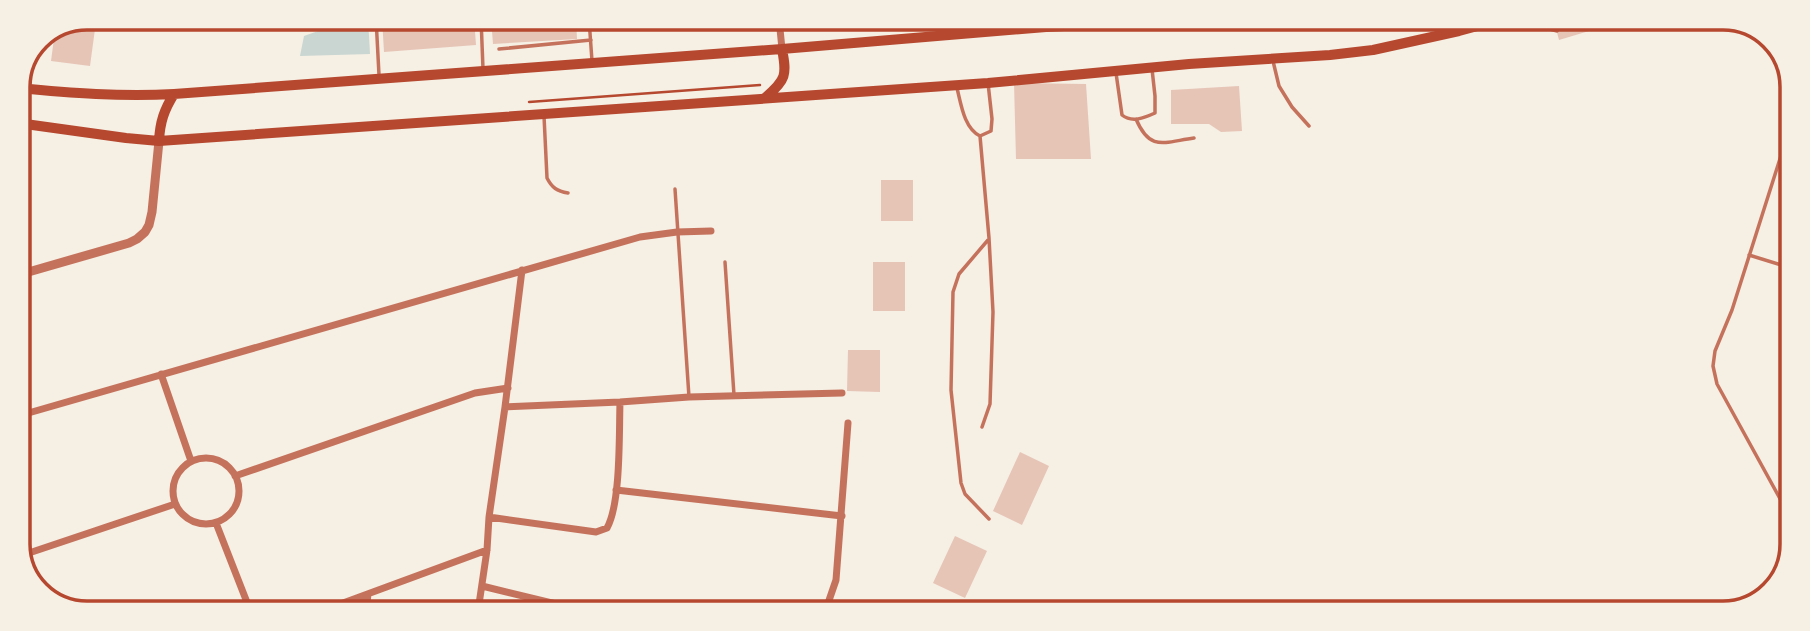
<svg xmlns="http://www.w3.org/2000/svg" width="1810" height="631" font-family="Cabin,sans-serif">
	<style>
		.water { fill: #c9d6d2 }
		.building { fill: #e6c5b7 }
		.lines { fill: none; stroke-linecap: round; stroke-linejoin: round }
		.path { stroke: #b5482f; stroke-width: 2.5 }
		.service { stroke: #c5725c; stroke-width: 3.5 }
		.minor { stroke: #c5725c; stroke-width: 7 }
		.tertiary { stroke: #c5725c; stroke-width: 9 }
		.secondary { stroke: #b5482f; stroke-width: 10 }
		.rim { fill: none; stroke: #b5482f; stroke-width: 3.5 }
	</style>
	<rect width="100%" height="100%" fill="#f6efe4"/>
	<path class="water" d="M330,18H368L370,54L300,56L304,36L321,30Z"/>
	<path class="building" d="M382,18H474L476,45L384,52Z
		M491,18L576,19L577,39L493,44Z
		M813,19H868V21L813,25Z
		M1554,21H1586L1589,31L1559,40Z
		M68,25L95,29L90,66L51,61L55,31Z
		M1014,83L1086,84L1091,159H1016Z
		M1239,86L1242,131L1221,132L1209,124H1171V90Z
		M881,180H913V221H881Z
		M873,262H905V311H873Z
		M848,350H880V392L847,391Z
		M1020,452L1049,466L1022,525L993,511Z
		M955,536L987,551L965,598L933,583Z"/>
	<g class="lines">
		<path class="path" d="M529,102L760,85"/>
		<path class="service" d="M376,18L379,75
			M481,18L483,69
			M589,19L592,61
			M809,19L810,24L814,27L831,29L916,19
			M1542,21L1550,29L1557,31
			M1587,25L1602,21
			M499,49L591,40
			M1273,61L1279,86L1292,107L1309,126
			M1116,73L1122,115C1132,123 1144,118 1155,113V96L1152,69
			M957,88C961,104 964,128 980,136L989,238L993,312L990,404L982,427
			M544,116L547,178C552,188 557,191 568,193
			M1136,119C1150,152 1164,142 1194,138
			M980,136L991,131L992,119L988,83
			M675,189L689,397
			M988,240L959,274L953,292L951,390L961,483L965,494L989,519
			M1749,255L1791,268
			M725,262L734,395
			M1789,515L1717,384L1713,366L1715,351L1732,310L1792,121"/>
		<path class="minor" d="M779,19L782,49
			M1733,21L1756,29
			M161,374L191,461
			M505,407L620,402L689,397L842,393
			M18,416L640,237L677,232L711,231
			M173 491a33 33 0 1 1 66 0a33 33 0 1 1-66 0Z
			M235,476L475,393L508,388
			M616,490L842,516
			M489,517L596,532L607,528C621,503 619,433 620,402
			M216,523L250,610
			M20,556L175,504
			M482,586L585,611
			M324,610L487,550
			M366,611L368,594
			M478,611L487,550L489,517L505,407L522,270
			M825,612L836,580L848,423"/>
		<path class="tertiary" d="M18,275L129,243L137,239L145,232L149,225L152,212L159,141"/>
		<path class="secondary" d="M18,88C70,93 122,97 174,94L782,49L1046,27L1174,20
			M766,97C786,80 787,75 782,49
			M18,123L126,138L159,141L988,83L1189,64L1330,55L1373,50L1459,31L1496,21
			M159,141C160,122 164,110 174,94"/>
	</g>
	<path d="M0 0H1810V631H0ZM87 30H1723A57 57 0 0 1 1780 87V544A57 57 0 0 1 1723 601H87A57 57 0 0 1 30 544V87A57 57 0 0 1 87 30Z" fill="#f6efe4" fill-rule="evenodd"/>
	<path class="rim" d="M87 30H1723A57 57 0 0 1 1780 87V544A57 57 0 0 1 1723 601H87A57 57 0 0 1 30 544V87A57 57 0 0 1 87 30Z"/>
</svg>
